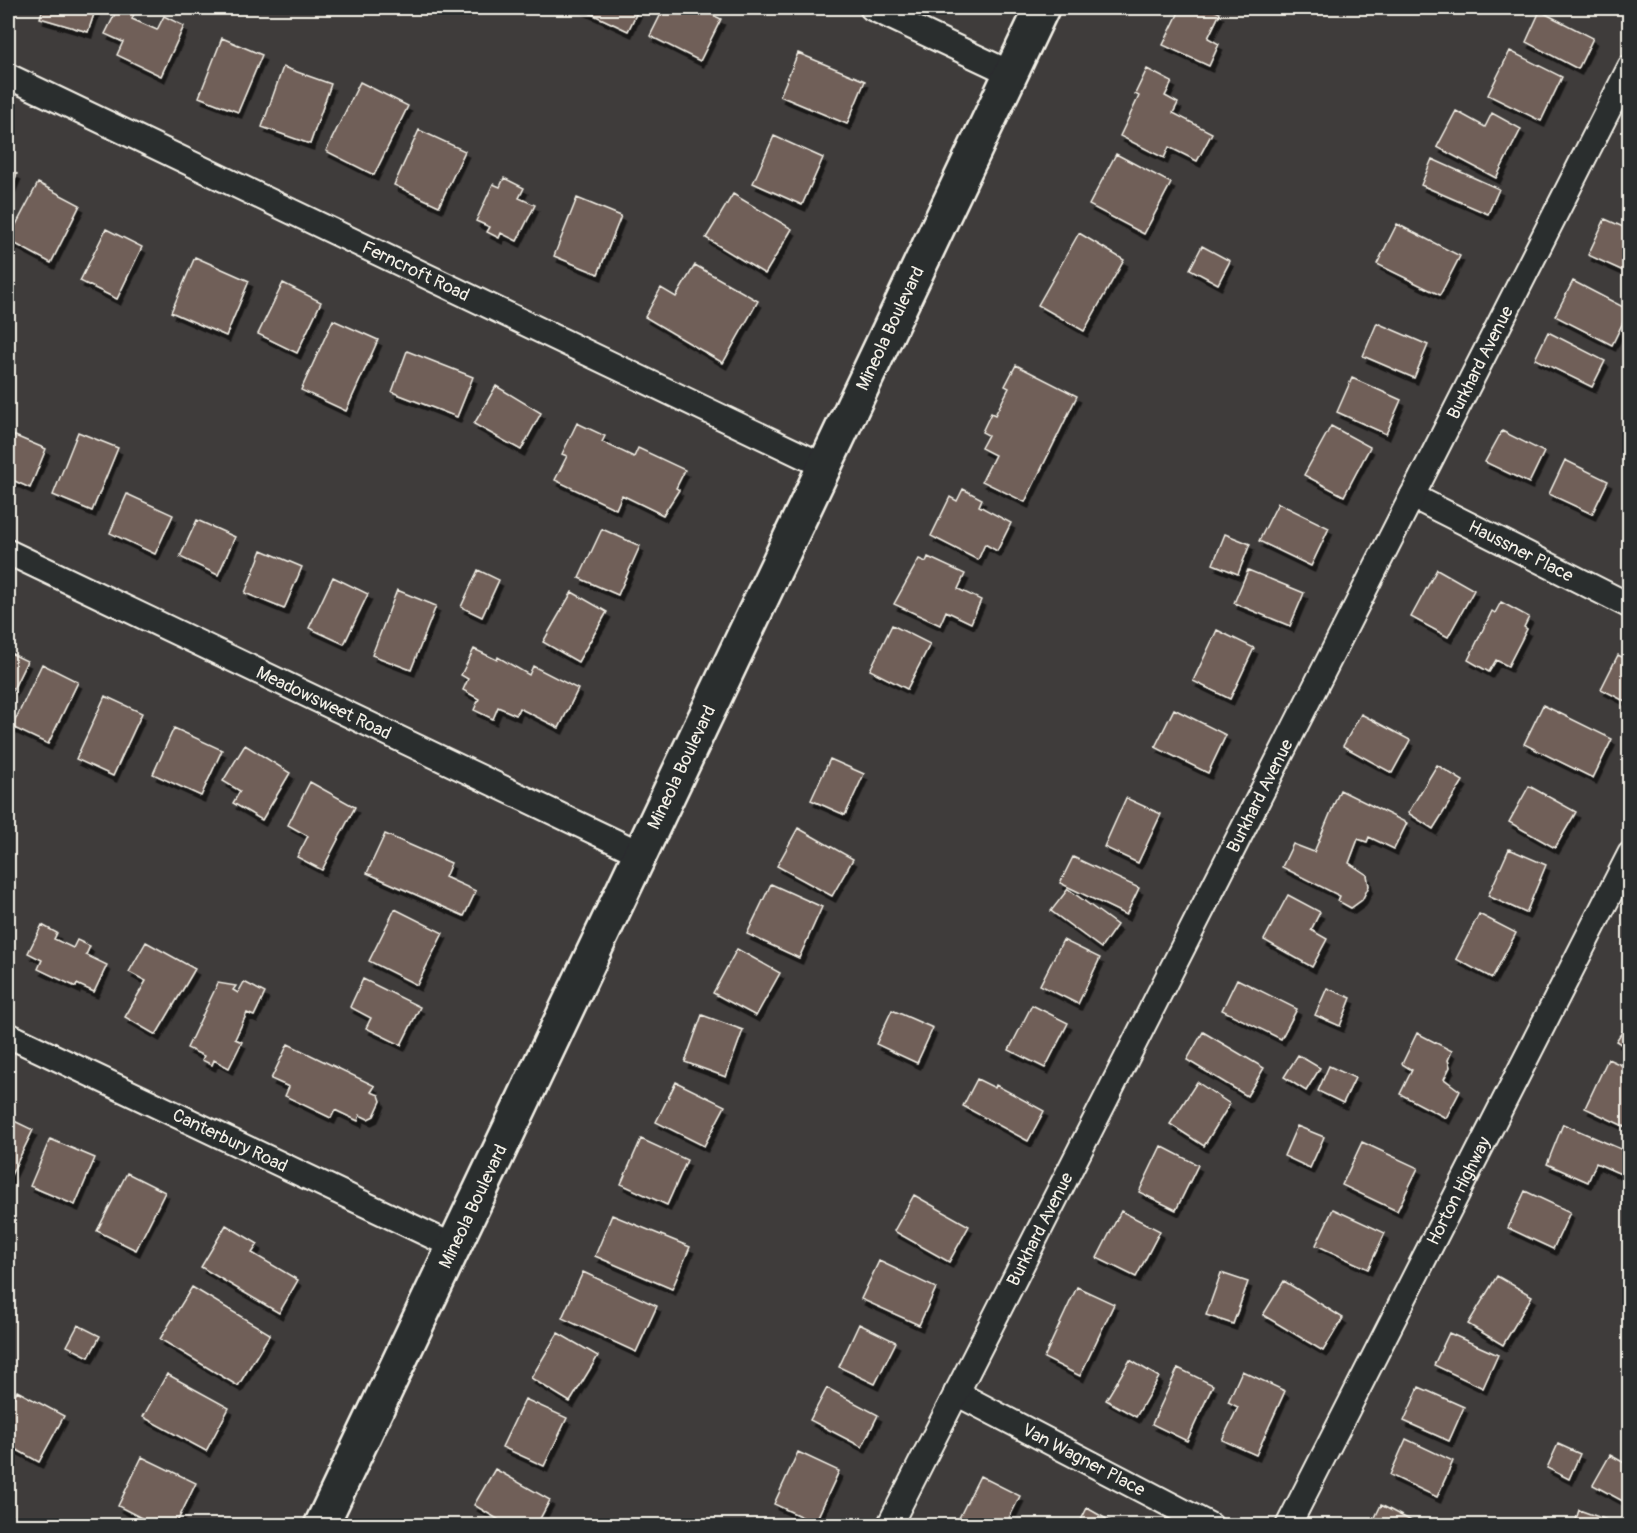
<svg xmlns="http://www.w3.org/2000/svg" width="1637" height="1533" font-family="Pangolin,sans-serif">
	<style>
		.building { fill: #705f58; stroke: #f4f1e8; stroke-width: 1.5; filter: url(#shadow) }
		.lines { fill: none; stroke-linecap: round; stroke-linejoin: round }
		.minor-casing { stroke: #f4f1e8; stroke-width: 28 }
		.secondary-casing { stroke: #f4f1e8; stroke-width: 38 }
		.minor { stroke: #2a2d2e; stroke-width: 24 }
		.secondary { stroke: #2a2d2e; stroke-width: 33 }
		.labels { text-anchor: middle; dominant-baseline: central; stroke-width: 4.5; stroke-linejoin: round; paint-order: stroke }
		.street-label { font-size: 18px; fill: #f4f1e8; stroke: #2a2d2e }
	</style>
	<defs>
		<filter id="shadow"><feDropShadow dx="3.5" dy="6" stdDeviation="0" flood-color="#0009"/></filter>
	</defs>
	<rect width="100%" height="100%" fill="#3f3c3b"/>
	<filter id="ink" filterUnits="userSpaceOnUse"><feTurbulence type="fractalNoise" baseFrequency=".0167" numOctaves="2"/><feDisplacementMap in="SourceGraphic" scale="12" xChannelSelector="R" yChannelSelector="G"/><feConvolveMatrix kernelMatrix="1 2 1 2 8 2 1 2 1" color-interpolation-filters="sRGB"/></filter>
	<g filter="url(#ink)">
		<path class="building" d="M43,8H96L88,32L40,18Z
			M118,8L134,14L132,19L157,30L164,16L184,26L161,76L117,55L123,42L105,34Z
			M579,8H639L628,31Z
			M664,8H699L721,19L700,61L650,36Z
			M1181,8H1209L1220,13L1208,38L1219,44L1209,66L1163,45Z
			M1540,11L1593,38L1578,69L1526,42Z
			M222,38L262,55L238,112L199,97Z
			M1510,51L1562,77L1541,121L1488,95Z
			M798,53L865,81L847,124L780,96Z
			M283,67L331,84L310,144L262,127Z
			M1147,69L1172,82L1165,96L1178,103L1173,113L1212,133L1197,161L1169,147L1164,158L1120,136L1139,96L1135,94Z
			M360,82L408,106L374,175L326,151Z
			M1456,111L1485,127L1492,113L1521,129L1496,178L1437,147Z
			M419,130L465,151L439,206L394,185Z
			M774,136L823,158L802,205L753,183Z
			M1116,154L1171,183L1144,234L1089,205Z
			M1432,159L1499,189L1488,214L1421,185Z
			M8,170L17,174L8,195Z
			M504,178L524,188L519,198L535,205L517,241L501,233L499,238L487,232L490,227L476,221L493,184L500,187Z
			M38,183L80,205L51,263L8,240Z
			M733,194L792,229L765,274L706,238Z
			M577,198L621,216L598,274L554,256Z
			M1605,219L1630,230V274L1588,255Z
			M1397,224L1460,256L1440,295L1377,264Z
			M106,229L142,247L117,299L80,281Z
			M1079,233L1124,260L1084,331L1038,305Z
			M1202,246L1230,261L1218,284L1190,269Z
			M195,257L249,281L226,336L171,312Z
			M695,265L758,301L723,363L645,317L661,288L676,297Z
			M1573,281L1629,310L1612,345L1555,316Z
			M283,283L321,302L297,353L258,334Z
			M333,320L378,340L346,411L301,390Z
			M1377,323L1428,345L1414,378L1363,356Z
			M1548,332L1605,361L1592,387L1535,359Z
			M407,351L473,377L457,417L392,392Z
			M1016,365L1077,396L1025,502L982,481L995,455L981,448L988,435L982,432L991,413L995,415L1009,388L1005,386Z
			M1352,378L1401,400L1386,434L1337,412Z
			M496,386L541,413L521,450L474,424Z
			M577,423L605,436L602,442L634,457L638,448L685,470L676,488L679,490L663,515L622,495L616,509L555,480L567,456L562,454Z
			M1331,426L1370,447L1344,496L1304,475Z
			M1502,431L1544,452L1529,483L1485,462Z
			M78,432L118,448L92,511L53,495Z
			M8,433L46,449L30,488L8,478Z
			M1565,460L1608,481L1592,514L1549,494Z
			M963,489L982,499L979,506L1011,523L997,551L985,544L978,560L931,536L950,497L957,501Z
			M127,494L173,515L155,554L110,533Z
			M1278,503L1329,528L1311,566L1259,541Z
			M197,520L235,537L218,575L180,557Z
			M602,529L640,546L618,595L579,578Z
			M1225,534L1250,544L1238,574L1213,564Z
			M262,550L302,567L284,609L245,593Z
			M928,557L965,574L958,589L981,600L971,623L946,611L940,625L894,604L919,559L926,562Z
			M1437,569L1474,590L1448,637L1411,617Z
			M478,570L499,580L482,617L461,607Z
			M1248,570L1304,593L1290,626L1234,603Z
			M333,577L368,594L344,644L309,628Z
			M397,590L436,606L411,670L372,655Z
			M572,592L607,612L578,662L543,642Z
			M1501,602L1529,617L1524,627L1527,629L1508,666L1496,660L1489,672L1468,660L1492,611L1495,613Z
			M892,625L930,644L907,689L870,670Z
			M1217,630L1254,648L1230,699L1193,681Z
			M474,649L497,660L498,657L529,675L533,666L578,689L559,728L519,708L516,715L498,707L493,719L474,710L479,699L463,690L468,679L461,675Z
			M8,652L27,661L8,700Z
			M1618,655L1630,661V704L1601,689Z
			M42,664L78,682L48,744L12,727Z
			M105,696L142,713L113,776L76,759Z
			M1543,705L1612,739L1593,778L1524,744Z
			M1174,709L1226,735L1208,773L1155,747Z
			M1361,714L1410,740L1392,773L1343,746Z
			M174,728L222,750L201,796L153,774Z
			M245,745L290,773L262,820L233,803L240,791L223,781Z
			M830,759L864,774L845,815L811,800Z
			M1437,765L1463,781L1433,829L1408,813Z
			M310,782L355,807L322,870L297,857L308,836L288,825Z
			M1529,786L1576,812L1555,848L1509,822Z
			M1340,790L1407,823L1394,849L1369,837L1367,842L1358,839L1349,863L1367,875L1369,886L1362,900L1351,908L1338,901L1340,896L1282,867L1293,844L1314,852Z
			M1126,798L1161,814L1138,863L1104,847Z
			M798,828L853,859L832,896L777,866Z
			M385,834L451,863L445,877L476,891L464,916L367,873Z
			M1509,849L1546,865L1526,913L1488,896Z
			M1073,857L1139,888L1126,915L1060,883Z
			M771,884L822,907L799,958L747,934Z
			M1068,889L1117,925L1101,948L1051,911Z
			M1288,895L1320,912L1311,930L1327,939L1312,967L1264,940Z
			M395,909L443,933L417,985L369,961Z
			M1479,914L1516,933L1492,978L1456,959Z
			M42,925L57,933L54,939L73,948L77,940L90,946L86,955L107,965L94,992L77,984L76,987L38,969L42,960L28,953Z
			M1063,940L1100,958L1078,1004L1040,985Z
			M146,942L195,969L156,1035L125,1017L146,981L129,972Z
			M737,949L780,973L756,1016L713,993Z
			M363,979L420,1007L401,1045L366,1028L371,1018L350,1007Z
			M1237,979L1297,1009L1281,1039L1222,1010Z
			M244,982L265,993L254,1016L247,1013L235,1039L242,1042L229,1068L214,1060L212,1065L202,1060L204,1056L187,1048L218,983L236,986L233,990L238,993Z
			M1327,988L1351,998L1340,1026L1315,1015Z
			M1032,1005L1068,1023L1045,1068L1009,1050Z
			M892,1010L933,1028L917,1063L876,1044Z
			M702,1015L743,1030L726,1077L685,1062Z
			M1630,1020V1050L1616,1041Z
			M1203,1032L1264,1068L1247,1096L1187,1060Z
			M1417,1033L1452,1051L1448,1060L1450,1067L1444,1079L1460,1091L1446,1118L1400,1094L1412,1070L1402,1064Z
			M288,1044L375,1086L371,1092L379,1095L381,1101L374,1116L368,1119L360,1115L358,1121L335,1110L331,1118L285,1096L289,1087L271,1079Z
			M1298,1055L1320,1068L1306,1091L1284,1077Z
			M1608,1059L1630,1069V1129L1585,1108Z
			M1329,1066L1355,1078L1343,1103L1318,1091Z
			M977,1079L995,1088L996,1085L1044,1111L1028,1141L963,1106Z
			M676,1082L725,1106L704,1146L656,1122Z
			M1197,1082L1230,1104L1204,1146L1170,1124Z
			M8,1118L33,1130L8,1181Z
			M1563,1124L1630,1153L1623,1175L1596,1163L1588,1182L1547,1164Z
			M1297,1126L1324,1137L1310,1168L1284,1156Z
			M50,1139L95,1158L75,1205L30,1186Z
			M641,1139L687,1160L667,1205L621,1184Z
			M1362,1142L1418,1168L1397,1211L1342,1185Z
			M1161,1146L1198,1165L1176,1210L1139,1192Z
			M127,1173L165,1192L136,1250L97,1231Z
			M1525,1191L1570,1212L1553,1249L1508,1228Z
			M914,1195L969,1226L949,1262L894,1231Z
			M1333,1209L1385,1233L1368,1269L1316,1245Z
			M1121,1211L1160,1231L1136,1277L1097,1258Z
			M612,1215L690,1247L672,1289L595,1256Z
			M226,1225L258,1244L252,1253L298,1280L279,1313L201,1267Z
			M879,1261L936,1288L919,1325L861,1299Z
			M583,1272L657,1306L636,1352L562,1318Z
			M1221,1273L1248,1282L1233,1324L1206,1315Z
			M1497,1276L1532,1296L1503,1345L1468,1324Z
			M1284,1281L1343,1318L1323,1351L1263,1315Z
			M192,1287L270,1334L238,1386L160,1339Z
			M1077,1287L1114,1304L1080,1376L1044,1358Z
			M859,1324L896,1342L875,1384L839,1367Z
			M78,1325L100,1336L89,1357L67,1346Z
			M558,1333L598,1356L570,1402L531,1378Z
			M1449,1333L1498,1355L1483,1388L1434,1365Z
			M1130,1360L1159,1377L1136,1417L1106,1400Z
			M1178,1368L1213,1385L1187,1441L1152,1424Z
			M1242,1371L1285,1391L1256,1455L1222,1440L1238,1407L1228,1402Z
			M167,1374L229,1408L206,1451L143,1417Z
			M1419,1387L1464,1407L1449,1441L1404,1421Z
			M827,1388L878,1415L862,1447L810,1420Z
			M17,1391L64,1416L39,1462L8,1445V1408Z
			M525,1399L567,1418L544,1466L502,1447Z
			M1406,1439L1453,1461L1437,1497L1390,1475Z
			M1558,1444L1580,1454L1569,1479L1547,1468Z
			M798,1452L839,1471L815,1523L774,1504Z
			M1610,1455L1630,1466V1505L1593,1485Z
			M142,1457L196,1483L175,1526H157L118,1506Z
			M495,1469L550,1500L536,1526H509L474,1505Z
			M980,1476L1020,1496L1005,1526H955Z
			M1381,1505L1421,1526H1371Z
			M1087,1508L1119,1526H1078Z
			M1579,1510L1624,1526H1574Z"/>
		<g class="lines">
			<defs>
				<g id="minor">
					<path d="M872,8L1010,73"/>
					<path id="s1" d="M8,76L824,466"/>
					<path id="s2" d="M1412,496L1630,606"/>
					<path id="s3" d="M8,552L639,853"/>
					<path id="s4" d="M8,1035L453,1246"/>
					<path id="s5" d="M956,1393L1211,1526"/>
					<path id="s6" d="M889,1526L1630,67"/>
					<path id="s7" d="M1288,1526L1630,854"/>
				</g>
				<g id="secondary">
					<path id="s8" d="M321,1526L1042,8"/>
				</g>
			</defs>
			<use href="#minor" class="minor-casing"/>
			<use href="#secondary" class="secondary-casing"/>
			<use href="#minor" class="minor"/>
			<use href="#secondary" class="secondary"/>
		</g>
	</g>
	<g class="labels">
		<g class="street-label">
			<text stroke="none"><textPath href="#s1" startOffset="452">Ferncroft Road</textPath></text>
			<text stroke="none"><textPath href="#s8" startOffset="1326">Mineola Boulevard</textPath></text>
			<text stroke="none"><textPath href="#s6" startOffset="1305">Burkhard Avenue</textPath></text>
			<text stroke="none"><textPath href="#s2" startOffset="122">Haussner Place</textPath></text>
			<text stroke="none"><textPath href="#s3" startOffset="350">Meadowsweet Road</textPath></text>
			<text stroke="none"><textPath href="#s8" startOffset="840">Mineola Boulevard</textPath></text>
			<text stroke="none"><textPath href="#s6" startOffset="819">Burkhard Avenue</textPath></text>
			<text stroke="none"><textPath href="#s4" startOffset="246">Canterbury Road</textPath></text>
			<text stroke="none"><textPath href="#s7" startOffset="376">Horton Highway</textPath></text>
			<text stroke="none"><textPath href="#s8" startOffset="354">Mineola Boulevard</textPath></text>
			<text stroke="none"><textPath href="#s6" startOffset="333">Burkhard Avenue</textPath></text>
			<text stroke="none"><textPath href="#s5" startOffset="144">Van Wagner Place</textPath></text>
		</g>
	</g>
	<rect width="1637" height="1533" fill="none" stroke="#2a2d2e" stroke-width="30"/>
	<rect x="15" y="15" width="1607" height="1503" fill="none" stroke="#f4f1e8" stroke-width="2" filter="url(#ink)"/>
</svg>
